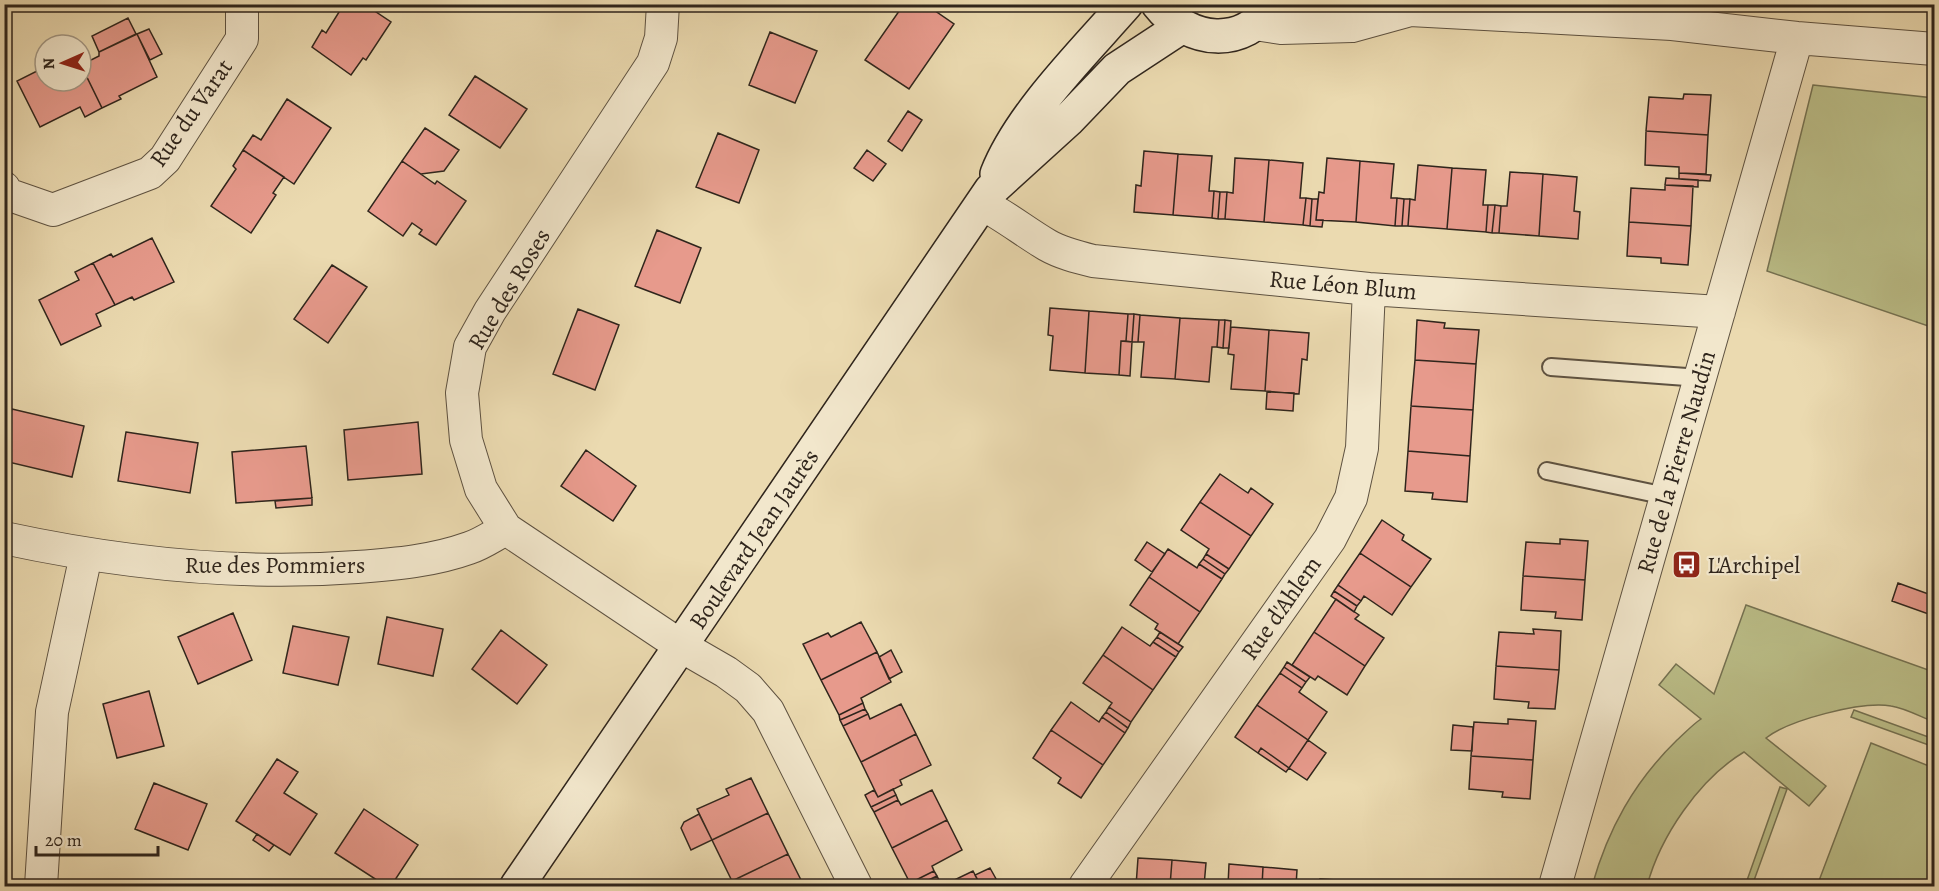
<svg xmlns="http://www.w3.org/2000/svg" width="1939" height="891" font-family="Alegreya,serif">
	<style>
		.green { fill: #bbbe88; stroke: #757252; stroke-width: 1.5 }
		.building { fill: #e79a8c; stroke: #2f251c; stroke-width: 1.5 }
		.lines { fill: none; stroke-linecap: round; stroke-linejoin: round }
		.lane-casing { stroke: #5e5241; stroke-width: 20 }
		.street-casing { stroke: #5e5241; stroke-width: 34 }
		.secondary-casing { stroke: #2f251c; stroke-width: 36 }
		.lane { stroke: #f2e7cc; stroke-width: 16 }
		.street { stroke: #f2e7cc; stroke-width: 32 }
		.secondary { stroke: #f2e7cc; stroke-width: 33 }
		.labels { text-anchor: middle; dominant-baseline: central; stroke-width: 4.5; stroke-linejoin: round; paint-order: stroke }
		.street-label { font-size: 24px; fill: #2f251c; stroke: #f2e7cc }
		.poi-label { font-size: 24px; fill: #2f251c; stroke: #f2e7cc; text-anchor: start }
	</style>
	<rect width="100%" height="100%" fill="#ebdab0"/>
	<filter id="stains"><feTurbulence type="fractalNoise" baseFrequency=".00333" numOctaves="4"/><feColorMatrix values="0 0 0 0 .2 0 0 0 0 .09 0 0 0 0 .02 0 0 0 .5 -.17"/></filter>
	<radialGradient id="worn" r=".72"><stop offset=".6" stop-color="#630" stop-opacity="0"/><stop offset="1" stop-color="#630" stop-opacity=".3"/></radialGradient>
	<path class="green" d="M1813,85L1934,98V328L1767,271Z
		M1746,605L1934,672V722C1921,717 1905,708 1891,706C1861,701 1789,720 1766,738L1826,786L1809,806L1744,752C1699,779 1660,837 1647,886H1592C1608,829 1634,782 1677,740C1685,733 1692,725 1701,719L1659,685L1676,664L1714,694Z
		M1854,710L1934,739V747L1851,717Z
		M1871,743L1934,768V886H1817Z
		M1780,787L1787,789L1752,886H1745Z"/>
	<path class="building" d="M344,4H364L391,22L366,60L363,58L351,75L312,47L322,30L326,33Z
		M904,4H925L954,24L909,89L865,60Z
		M128,18L136,34L99,52L92,36Z
		M149,29L162,54L150,60L137,34Z
		M770,32L817,51L795,103L749,85Z
		M137,34L157,77L119,96L121,99L102,108L81,65L99,56V52Z
		M81,65L102,108L85,117L80,107L40,127L17,81L45,67V81H81Z
		M475,76L527,109L500,148L449,115Z
		M1684,94L1711,95L1708,135L1646,131L1649,97L1683,99Z
		M287,99L331,128L294,184L243,150L253,135L261,140Z
		M908,111L922,120L902,151L888,141Z
		M425,128L459,150L444,171L421,174L402,161Z
		M1646,131L1708,135L1706,174L1679,173V167L1645,165Z
		M718,133L759,150L739,203L696,187Z
		M243,150L284,177L273,193L276,195L251,233L211,206L236,169L233,166Z
		M867,150L886,164L873,181L854,168Z
		M1144,151L1178,154L1173,215L1134,212L1136,185L1141,186Z
		M1178,154L1212,156L1209,191H1214L1212,218L1173,215Z
		M1235,158L1269,160L1264,222L1225,219L1227,192L1233,193Z
		M1327,158L1360,161L1356,222L1316,220L1319,192L1324,193Z
		M1269,160L1303,163L1300,198H1306L1303,225L1264,222Z
		M402,161L435,184L437,181L466,201L436,245L419,234L422,230L412,223L403,236L368,211Z
		M1360,161L1394,164L1391,198H1397L1395,226L1356,222Z
		M1418,165L1452,168L1447,229L1408,226L1410,199L1415,200Z
		M1452,168L1486,170L1483,205H1488L1486,232L1447,229Z
		M1510,172L1543,174L1539,236L1499,233L1501,206H1507Z
		M1679,173L1711,175L1710,181L1679,179Z
		M1543,174L1577,177L1574,211L1580,212L1578,239L1539,236Z
		M1666,178L1698,180V187L1665,185Z
		M1665,185L1693,186L1691,226L1629,222L1631,188L1665,190Z
		M1214,191L1220,192L1218,219L1212,218Z
		M1220,192H1227L1225,219H1218Z
		M1306,198L1312,199L1310,226L1303,225Z
		M1397,198L1404,199L1402,226H1395Z
		M1312,199H1318L1316,220H1323L1322,227L1310,226Z
		M1404,199H1410L1408,226H1402Z
		M1488,205H1495L1492,233L1486,232Z
		M1495,205L1501,206L1499,233H1492Z
		M1629,222L1691,226L1688,265L1661,263V258L1627,256Z
		M657,230L701,248L680,303L635,286Z
		M152,238L174,282L134,300L132,297L115,305L93,263L111,254L113,257Z
		M93,263L115,305L96,314L101,326L61,345L39,300L79,280L75,272Z
		M332,265L367,287L328,343L294,319Z
		M1050,308L1089,311L1085,373L1050,370L1053,336L1048,335Z
		M578,309L619,325L595,390L553,374Z
		M1089,311L1128,314L1126,341H1121L1119,375L1085,373Z
		M1128,314H1134L1132,342L1126,341Z
		M1134,314L1140,315L1138,342H1132Z
		M1140,315L1180,318L1175,379L1141,377L1144,342H1138Z
		M1180,318L1219,320L1217,347H1212L1209,382L1175,379Z
		M1219,320H1225L1223,348L1217,347Z
		M1225,320L1231,321L1229,348H1223Z
		M1417,320L1445,323L1444,328L1479,330L1476,364L1415,360Z
		M1231,327L1269,330L1265,391L1231,389L1234,355L1228,354Z
		M1269,330L1309,333L1307,360L1302,359L1299,394L1265,391Z
		M1121,341L1132,342L1130,376L1119,375Z
		M1415,360L1476,364L1473,410L1411,406Z
		M1267,392L1294,393L1293,411L1266,409Z
		M1411,406L1473,410L1470,456L1408,451Z
		M12,409L84,426L72,477L4,461V438Z
		M418,422L422,474L348,480L344,430Z
		M126,432L198,443L190,493L118,481Z
		M306,446L312,498L236,503L232,452Z
		M586,450L636,486L613,521L561,486Z
		M1408,451L1470,456L1467,502L1432,499L1433,493L1405,491Z
		M1220,474L1248,493L1251,488L1273,504L1251,536L1200,502Z
		M312,498V505L276,508L275,501Z
		M1200,502L1251,536L1229,569L1206,554L1209,549L1181,530Z
		M1382,520L1404,535L1402,540L1431,559L1411,587L1360,553Z
		M1560,539L1588,541L1585,580L1523,576L1526,542L1560,544Z
		M1147,542L1165,554L1152,572L1135,560Z
		M1168,549L1197,568L1199,564L1222,579L1200,612L1149,577Z
		M1360,553L1411,587L1392,615L1364,596L1361,601L1338,585Z
		M1206,554L1229,569L1225,574L1203,559Z
		M1203,559L1225,574L1222,579L1199,564Z
		M1523,576L1585,580L1582,620L1555,618L1556,612L1521,610Z
		M1149,577L1200,612L1178,644L1155,629L1158,624L1130,605Z
		M1898,583L1934,596V616L1892,601Z
		M1338,585L1361,601L1357,606L1334,591Z
		M1334,591L1357,606L1354,612L1331,596Z
		M1336,599L1359,615L1355,619L1384,638L1365,666L1314,632Z
		M233,613L252,660L198,684L178,637Z
		M387,617L443,629L433,676L378,664Z
		M861,622L877,652L821,680L803,644L828,633L831,637Z
		M293,626L349,637L338,685L283,673Z
		M1122,627L1150,646L1153,642L1176,657L1153,690L1103,655Z
		M1533,629L1561,631L1559,670L1496,666L1499,632L1534,634Z
		M501,630L547,665L517,704L472,669Z
		M1160,632L1183,647L1179,652L1157,637Z
		M1314,632L1365,666L1347,695L1318,676L1315,680L1292,665Z
		M1157,637L1179,652L1176,657L1153,642Z
		M891,650L902,672L889,679L879,657Z
		M877,652L891,682L861,698L863,703L839,715L821,680Z
		M1103,655L1153,690L1131,722L1109,707L1112,703L1083,683Z
		M1287,662L1310,677L1306,682L1284,667Z
		M1496,666L1559,670L1555,709L1528,708L1529,702L1494,699Z
		M1284,667L1306,682L1302,688L1280,673Z
		M1280,673L1302,688L1299,692L1327,712L1308,740L1257,705Z
		M149,691L164,746L117,758L103,704Z
		M1071,702L1099,722L1102,717L1125,733L1103,765L1051,730Z
		M863,703L865,709L840,720L839,715Z
		M901,704L916,734L861,762L843,726L868,714L870,719Z
		M1257,705L1308,740L1289,768L1261,748L1258,753L1235,737Z
		M1109,707L1131,722L1128,728L1106,712Z
		M865,709L868,714L843,726L840,720Z
		M1106,712L1128,728L1125,733L1102,717Z
		M1508,719L1536,721L1533,760L1471,756L1474,722L1508,724Z
		M1453,725L1473,727L1472,751L1451,750Z
		M1051,730L1103,765L1081,798L1058,783L1061,778L1033,758Z
		M916,734L931,765L900,780L902,785L878,797L861,762Z
		M1308,740L1326,753L1307,780L1289,768Z
		M1261,748L1289,768L1286,772L1258,753Z
		M1471,756L1533,760L1530,799L1502,797L1503,792L1469,789Z
		M277,759L298,772L284,793L317,814L290,855L236,821Z
		M751,778L768,813L712,840L697,809L729,795L726,789Z
		M154,783L207,804L188,850L135,829Z
		M893,789L896,795L871,807L865,795L874,790L878,797Z
		M932,790L947,820L892,848L874,812L898,800L901,805Z
		M896,795L898,800L874,812L871,807Z
		M364,809L418,845L391,886H386L335,853Z
		M768,813L788,854L732,881L712,840Z
		M699,814L712,840L691,850L681,828L684,822Z
		M947,820L962,850L932,866L934,871L910,883L892,848Z
		M257,834L274,845L269,851L253,840Z
		M788,854L804,886H735L732,881Z
		M1138,858L1172,860L1170,886H1136Z
		M1172,860L1206,863L1204,886H1170Z
		M1229,864L1263,867L1262,886H1228Z
		M1263,867L1297,870L1296,886H1262Z
		M990,868L1000,886H981L975,875Z
		M934,871L937,876L916,886H912L910,883Z
		M973,871L981,886H930L940,882L942,886Z
		M937,876L940,882L930,886H916Z
		M1320,879L1354,881V886H1319Z
		M1354,881L1388,883L1387,886H1354Z"/>
	<g class="lines">
		<defs>
			<path id="lane" d="M1551,367L1700,378
				M1547,471L1666,496"/>
			<path id="street" d="M663,4L661,38L653,63L490,311L470,347L462,393L466,440L481,489L506,529L681,646L726,672L748,688L768,711L856,886
				M1386,4L1410,10L1672,24L1797,38L1934,49
				M1255,24L1281,28L1352,26L1410,10
				M4,188L7,194L53,210L150,173L165,159L242,39V4
				M982,204C1005,216 1025,232 1047,245C1061,253 1077,257 1093,261L1369,289L1719,312
				M4,538C120,563 239,576 357,567C396,564 433,561 469,548C482,544 494,535 506,529
				M41,886L52,712L86,555
				M1085,886L1330,539L1351,498L1362,448L1369,289
				M1555,886L1797,38"/>
			<path id="secondary" d="M1158,4C1189,44 1244,49 1273,4
				M997,174C1020,115 1084,52 1126,4
				M517,886L991,190L1068,120L1117,69L1181,27"/>
		</defs>
		<use href="#lane" class="lane-casing"/>
		<use href="#street" class="street-casing"/>
		<use href="#secondary" class="secondary-casing"/>
		<use href="#lane" class="lane"/>
		<use href="#street" class="street"/>
		<use href="#secondary" class="secondary"/>
	</g>
	<defs>
		<symbol id="bus-square" viewBox="-11 -11 22 22"><rect x="-9" y="-9" width="18" height="18" rx="4" fill="#8f2418" stroke="#f2e7cc"/><path d="M-5-6H5V4H4V6H2V4H-2V6H-4V4H-5ZM-3.5-4V0h7V-4ZM-3.5 1.2v1.5H-2V1.2ZM2 1.2v1.5H3.5V1.2Z" fill="#fff"/></symbol>
	</defs>
	<g fill-rule="evenodd">
		<use href="#bus-square" x="1670" y="548" width="33" height="33"/>
	</g>
	<g class="labels">
		<g class="street-label">
			<text transform="translate(191 113) rotate(-55)">Rue du Varat</text>
			<text transform="translate(1343 285) rotate(5)">Rue Léon Blum</text>
			<text transform="translate(509 289) rotate(-59)">Rue des Roses</text>
			<text transform="translate(1676 462) rotate(-74)">Rue de la Pierre Naudin</text>
			<text transform="translate(754 539) rotate(-56)">Boulevard Jean Jaurès</text>
			<text x="275" y="565">Rue des Pommiers</text>
			<text transform="translate(1281 608) rotate(-55)">Rue d'Ahlem</text>
		</g>
		<g class="poi-label">
			<text x="1707" y="565">L'Archipel</text>
		</g>
	</g>
	<rect width="1939" height="891" fill="none" stroke="#ebdab0" stroke-width="24"/>
	<rect x="6" y="6" width="1927" height="879" fill="none" stroke="#2f251c" stroke-width="3"/>
	<rect x="12" y="12" width="1915" height="867" fill="none" stroke="#2f251c" stroke-width="1.5"/>
	<g transform="translate(63 63) rotate(267)"><circle r="28" fill="#f2e7cc" stroke="#a49986" stroke-width="1.5"/>
	<path d="M0-4.5L10 22L0 15L-10 22Z" fill="#8f2418"/>
	<text y="-9" font-size="16" font-weight="bold" text-anchor="middle" fill="#2f251c">N</text>
	</g>
	<path d="M36 846v9h122v-9" fill="none" stroke="#2f251c" stroke-width="3"/>
	<text x="45" y="846" font-size="18" fill="#2f251c" stroke="#f2e7cc" stroke-width="4.5" paint-order="stroke">20 m</text>
	<rect width="100%" height="100%" filter="url(#stains)"/>
	<rect width="100%" height="100%" fill="url(#worn)"/>
</svg>
